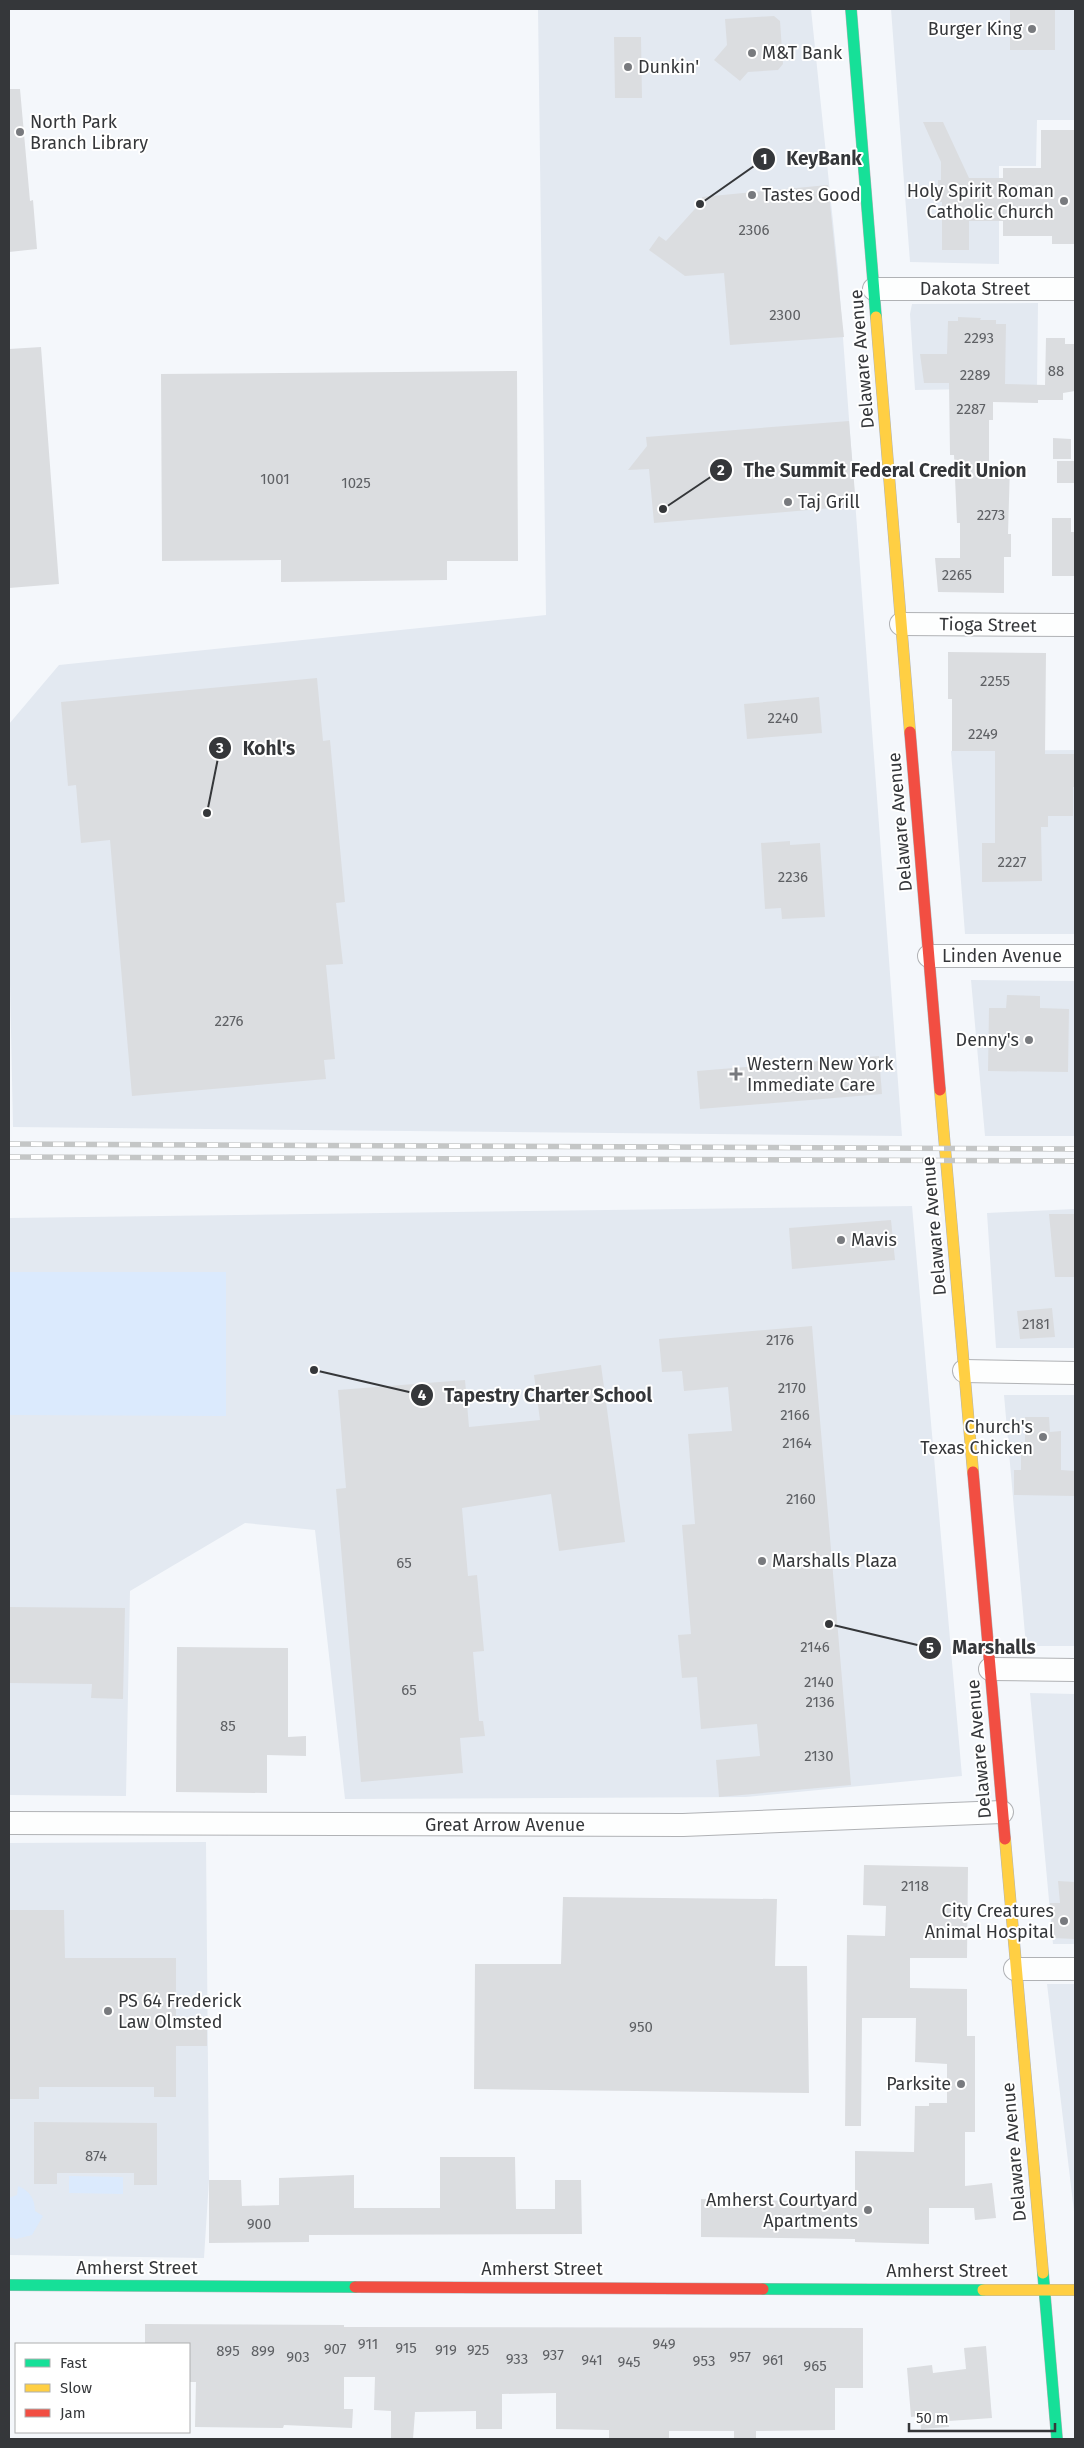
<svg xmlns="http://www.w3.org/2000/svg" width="1084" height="2448" font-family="'Fira Sans',sans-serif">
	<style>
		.built { fill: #e3e9f1 }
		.green { fill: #dbeafd }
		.building { fill: #dbdde0 }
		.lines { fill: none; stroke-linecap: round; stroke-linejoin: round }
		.street-casing { stroke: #b0b2b5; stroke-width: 24 }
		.fast-casing { stroke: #b0b2b5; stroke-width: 12 }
		.slow-casing { stroke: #b0b2b5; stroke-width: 12 }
		.jam-casing { stroke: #b0b2b5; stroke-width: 12 }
		.street { stroke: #fdfefe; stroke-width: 22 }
		.fast { stroke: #16e098; stroke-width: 11 }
		.slow { stroke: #ffcf43; stroke-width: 11 }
		.jam { stroke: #f24e42; stroke-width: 11 }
		.rail-casing { stroke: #c4c6c6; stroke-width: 5.5 }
		.rail { stroke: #fff; stroke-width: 4; stroke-dasharray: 11; stroke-linecap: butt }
		.poi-dot { fill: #787a7e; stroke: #fff; stroke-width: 2 }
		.labels { text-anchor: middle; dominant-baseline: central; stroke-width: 4; stroke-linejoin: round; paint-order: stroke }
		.number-label { font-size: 15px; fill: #5e6064 }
		.poi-label { font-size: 18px; fill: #35373a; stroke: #fff; text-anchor: start }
		.street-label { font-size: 18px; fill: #35373a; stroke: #fff }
		.leader { fill: none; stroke: #35373a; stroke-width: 2 }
		.callout-dot { fill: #35373a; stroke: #fff; stroke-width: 2 }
		.mark-label { font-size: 15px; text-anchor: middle; font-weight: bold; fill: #fff }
		.callout-label { font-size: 19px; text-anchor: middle; font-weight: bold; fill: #35373a; stroke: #fff; stroke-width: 4; stroke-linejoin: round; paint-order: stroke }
	</style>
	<rect width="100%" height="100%" fill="#f4f7fb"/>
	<path class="built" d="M538,9H811L838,270L902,1136L13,1127L9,935V724L59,665L546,615Z
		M891,9H1075V120H1037L1036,166H999V264L910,262Z
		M1038,303L1037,388L915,390L910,314L912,304Z
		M1075,750L1074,934H965L951,751Z
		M971,980L1075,981V1136H985Z
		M912,1206L962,1776L746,1797L345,1799L315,1530L245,1523L130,1591L126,1796L9,1795V1218Z
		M1075,1209V1348H996L987,1213Z
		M1004,1395H1075V1646H1026Z
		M1030,1693L1075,1694V1944H1053Z
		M206,1842L209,2180L204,2258L9,2255V1843Z
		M1047,1984H1075V2220Z"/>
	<path class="green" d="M9,1272H226V1416L9,1415Z
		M69,2176L123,2177V2194L69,2193Z
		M18,2186C29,2190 35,2199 35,2211L43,2216L32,2235L16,2239L9,2237V2198L17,2195Z"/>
	<path class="building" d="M1010,9H1055V50H1010Z
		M774,16L780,21L783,64L778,70L748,72L740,81L714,60L727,45L725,19Z
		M614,37H641L642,98H615Z
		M9,89H20L30,201L33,200L37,249L9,252Z
		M923,122H943L969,178H1003V168H1041V130H1075V244H1052V236H1003V221H969V250H942V202H938V180H941V162Z
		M828,185L844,337L730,345L724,273L685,276L649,250L659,236L666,241L702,201V197Z
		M958,317L981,318L980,320H996V324H1006L1005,384L1045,385L1046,338H1065V344H1075V391L1063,393V400H1038V403L993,402V420H989V465H1010L1008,534H1011V557H1004V593L938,592L935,558H960V523H957L954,455H950L949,383H924L920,354H947L948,321H958Z
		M41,347L59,584L9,588V349Z
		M517,371L518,561H447V580L281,582V560L162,561L161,374Z
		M849,421L856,506L654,523L649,469L628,470L647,446L646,437Z
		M1053,438L1071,439V459H1053Z
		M1057,461H1075V483H1057Z
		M1052,518H1071V532H1075V576H1052Z
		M948,652L1046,653L1045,754H1075V787H1073V816H1048V827H1041L1042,881L982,882V843H995V751H952V699H948Z
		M317,678L323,741L330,740L345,902L336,903L343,964L326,965L335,1059L324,1060L326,1079L132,1096L110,840L81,843L76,785L68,786L61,702Z
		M819,697L822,733L747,739L744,704Z
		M790,841V845L820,843L825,917L782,919L781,908L765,909L761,843Z
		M1007,995L1040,996V1008L1069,1009L1068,1072L988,1071L989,1008H1006Z
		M879,1056L882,1094L700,1109L697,1071Z
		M1049,1214H1075V1277H1055Z
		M891,1220L895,1260L792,1269L789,1228Z
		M1052,1308L1055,1337L1020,1339L1017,1311Z
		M812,1326L851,1785L719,1797L716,1760L760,1756L757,1724L701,1729L697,1677L682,1678L678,1635L691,1634L682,1525L695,1524L688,1434L732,1431L728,1387L684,1391L682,1371L662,1372L659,1339Z
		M601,1365L625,1542L559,1551L551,1494L462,1508L468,1576L477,1575L484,1651L473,1652L479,1721H483L485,1736L460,1738L463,1773L361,1782L336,1489L346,1488L338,1390L465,1380L469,1427L540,1420L534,1375Z
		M1025,1417H1049L1050,1432L1061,1431V1470L1075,1471V1496L1014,1495V1470H1021V1442H1025Z
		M9,1607L125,1608L123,1699L91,1698L92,1684L9,1683Z
		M177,1647L288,1648V1737L306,1736V1756L267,1755V1793L176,1792Z
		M864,1865L968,1867L967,1958H910V1988L967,1989V2036H975V2132H965V2186L992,2183L996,2218L975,2220L974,2208H929V2244L855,2242V2239L701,2237V2199L855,2202V2151L914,2152L915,2106H929V2103H947V2064L915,2062L916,2018H862L861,2126H845L847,1935L885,1936L886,1906L863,1905Z
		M1058,1881L1075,1882V1939L1053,1938L1050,1903H1060Z
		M563,1897L777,1899L775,1966H807L809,2093L474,2089L475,1964H561Z
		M9,1910H64L65,1958H176V2025H207V2046H176V2097H154V2087H39V2099H9Z
		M34,2122L157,2123V2185H134V2173H57V2184H34Z
		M440,2157H515L516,2209H555V2180H581L582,2234L309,2235V2242L209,2243V2180H241L242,2206L279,2205V2178L354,2175V2208H440Z
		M145,2324L344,2325V2327L863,2328V2388H835V2430L756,2431V2439H734V2431H669V2439H609V2430L556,2429V2393L502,2394V2429H476V2411L415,2412L413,2439H391V2411L374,2410L375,2377H344V2409H353L352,2428L284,2425L283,2428L195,2427L196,2382H189V2344H145Z
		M986,2346L992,2418L949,2421V2427L921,2429L920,2416L911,2417L907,2368L932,2365L933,2373L966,2369L964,2348Z"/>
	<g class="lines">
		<defs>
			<path id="street" d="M874,289H1075
				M901,624L1075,625
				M929,956H1075
				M964,1371L1075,1373
				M990,1669L1075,1670
				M9,1823L683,1825L1002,1812
				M1015,1969H1075"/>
			<path id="fast" d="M851,9L876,317
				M1043,2273L1057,2439
				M9,2285L355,2287
				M763,2289L983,2290"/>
			<path id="slow" d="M876,317L910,732
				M940,1090L973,1472
				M1005,1839L1043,2273
				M983,2290H1075"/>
			<path id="jam" d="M910,732L940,1090
				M973,1472L1005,1839
				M355,2287L763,2289"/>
		</defs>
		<use href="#street" class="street-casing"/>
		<use href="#fast" class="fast-casing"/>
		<use href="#slow" class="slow-casing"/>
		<use href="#jam" class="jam-casing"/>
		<use href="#street" class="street"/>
		<use href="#fast" class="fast"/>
		<use href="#slow" class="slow"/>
		<use href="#jam" class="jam"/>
		<defs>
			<path id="rail" d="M9,1144L1075,1149
				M9,1157L1075,1161"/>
		</defs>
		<use href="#rail" class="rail-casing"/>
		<use href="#rail" class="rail"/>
	</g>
	<g class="poi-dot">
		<circle cx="1032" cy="29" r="5"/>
		<circle cx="752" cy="53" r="5"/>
		<circle cx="628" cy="67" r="5"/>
		<circle cx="20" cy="132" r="5"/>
		<circle cx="752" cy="195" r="5"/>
		<circle cx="1064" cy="201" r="5"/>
		<circle cx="788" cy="502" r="5"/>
		<circle cx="1029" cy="1040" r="5"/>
		<path d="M733.5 1066.5h5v5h5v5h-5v5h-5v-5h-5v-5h5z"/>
		<circle cx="841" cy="1240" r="5"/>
		<circle cx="1043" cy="1437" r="5"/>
		<circle cx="762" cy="1561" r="5"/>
		<circle cx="1064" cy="1921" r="5"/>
		<circle cx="108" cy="2011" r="5"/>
		<circle cx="961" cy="2084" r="5"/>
		<circle cx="868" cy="2210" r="5"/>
	</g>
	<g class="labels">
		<g class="number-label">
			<text x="754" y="230">2306</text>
			<text x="785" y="315">2300</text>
			<text x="979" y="338">2293</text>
			<text x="1056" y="371">88</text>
			<text x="975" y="375">2289</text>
			<text x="971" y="409">2287</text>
			<text x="275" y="479">1001</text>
			<text x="356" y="483">1025</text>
			<text x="991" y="515">2273</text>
			<text x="957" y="575">2265</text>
			<text x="995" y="681">2255</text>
			<text x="783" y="718">2240</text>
			<text x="983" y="734">2249</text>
			<text x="1012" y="862">2227</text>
			<text x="793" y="877">2236</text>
			<text x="229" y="1021">2276</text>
			<text x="1036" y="1324">2181</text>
			<text x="780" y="1340">2176</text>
			<text x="792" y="1388">2170</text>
			<text x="795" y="1415">2166</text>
			<text x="797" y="1443">2164</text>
			<text x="801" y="1499">2160</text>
			<text x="404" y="1563">65</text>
			<text x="815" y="1647">2146</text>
			<text x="819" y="1682">2140</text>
			<text x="409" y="1690">65</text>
			<text x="820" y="1702">2136</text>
			<text x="228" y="1726">85</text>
			<text x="819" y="1756">2130</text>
			<text x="915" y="1886">2118</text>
			<text x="641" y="2027">950</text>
			<text x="96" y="2156">874</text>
			<text x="259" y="2224">900</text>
			<text x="368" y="2344">911</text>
			<text x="664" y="2344">949</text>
			<text x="406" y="2348">915</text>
			<text x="335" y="2349">907</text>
			<text x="446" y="2350">919</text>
			<text x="478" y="2350">925</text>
			<text x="228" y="2351">895</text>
			<text x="263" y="2351">899</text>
			<text x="553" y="2355">937</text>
			<text x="298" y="2357">903</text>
			<text x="740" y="2357">957</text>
			<text x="517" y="2359">933</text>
			<text x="592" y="2360">941</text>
			<text x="773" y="2360">961</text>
			<text x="704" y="2361">953</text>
			<text x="629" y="2362">945</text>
			<text x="815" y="2366">965</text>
		</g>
		<g class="poi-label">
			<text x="1022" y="29" text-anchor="end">Burger King</text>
			<text x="762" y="53">M&amp;T Bank</text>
			<text x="638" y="67">Dunkin'</text>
			<text x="30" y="122">North Park<tspan x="30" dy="21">Branch Library</tspan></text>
			<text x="1054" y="191" text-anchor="end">Holy Spirit Roman<tspan x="1054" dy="21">Catholic Church</tspan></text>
			<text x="762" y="195">Tastes Good</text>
			<text x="798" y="502">Taj Grill</text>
			<text x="1019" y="1040" text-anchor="end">Denny's</text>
			<text x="747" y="1064">Western New York<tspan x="747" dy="21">Immediate Care</tspan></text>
			<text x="851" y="1240">Mavis</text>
			<text x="1033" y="1427" text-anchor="end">Church's<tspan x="1033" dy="21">Texas Chicken</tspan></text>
			<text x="772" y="1561">Marshalls Plaza</text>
			<text x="1054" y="1911" text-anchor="end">City Creatures<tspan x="1054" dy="21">Animal Hospital</tspan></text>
			<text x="118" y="2001">PS 64 Frederick<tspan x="118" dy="21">Law Olmsted</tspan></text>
			<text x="951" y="2084" text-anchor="end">Parksite</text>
			<text x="858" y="2200" text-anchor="end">Amherst Courtyard<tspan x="858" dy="21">Apartments</tspan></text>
		</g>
		<g class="street-label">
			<text x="975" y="289">Dakota Street</text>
			<text transform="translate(862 359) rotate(-95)">Delaware Avenue</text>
			<text transform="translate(988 625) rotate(1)">Tioga Street</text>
			<text transform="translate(900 822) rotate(-95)">Delaware Avenue</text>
			<text x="1002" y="956">Linden Avenue</text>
			<text transform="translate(934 1226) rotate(-95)">Delaware Avenue</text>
			<text transform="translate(979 1749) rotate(-95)">Delaware Avenue</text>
			<text x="505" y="1825">Great Arrow Avenue</text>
			<text transform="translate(1014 2152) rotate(-95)">Delaware Avenue</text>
			<text x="137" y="2268">Amherst Street</text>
			<text x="542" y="2269">Amherst Street</text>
			<text x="947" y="2271">Amherst Street</text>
		</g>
	</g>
	<path class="leader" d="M700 204L764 159M663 509L721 470M207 813L220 748M314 1370L422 1395M829 1624L930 1648"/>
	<g class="callout-dot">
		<circle cx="700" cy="204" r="5"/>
		<circle cx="663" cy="509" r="5"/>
		<circle cx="207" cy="813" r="5"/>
		<circle cx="314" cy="1370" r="5"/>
		<circle cx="829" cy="1624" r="5"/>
		<circle cx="764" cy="159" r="12"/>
		<circle cx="721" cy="470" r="12"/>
		<circle cx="220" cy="748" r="12"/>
		<circle cx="422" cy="1395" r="12"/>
		<circle cx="930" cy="1648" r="12"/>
	</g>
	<g class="mark-label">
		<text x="764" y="164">1</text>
		<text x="721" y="475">2</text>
		<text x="220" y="753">3</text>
		<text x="422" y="1400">4</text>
		<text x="930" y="1653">5</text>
	</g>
	<g class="callout-label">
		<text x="824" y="165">KeyBank</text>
		<text x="885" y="477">The Summit Federal Credit Union</text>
		<text x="269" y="755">Kohl's</text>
		<text x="548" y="1402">Tapestry Charter School</text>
		<text x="994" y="1654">Marshalls</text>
	</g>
	<rect width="1084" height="2448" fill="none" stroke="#35373a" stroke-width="20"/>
	<rect x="15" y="2343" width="175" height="90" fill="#ffffff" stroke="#aeafb0"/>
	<rect x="25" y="2359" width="25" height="8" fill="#16e098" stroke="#aeafb0"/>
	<text x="60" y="2368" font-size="15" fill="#35373a">Fast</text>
	<rect x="25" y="2384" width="25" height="8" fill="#ffcf43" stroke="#aeafb0"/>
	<text x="60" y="2393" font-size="15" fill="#35373a">Slow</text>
	<rect x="25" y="2409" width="25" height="8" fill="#f24e42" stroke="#aeafb0"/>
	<text x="60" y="2418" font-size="15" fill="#35373a">Jam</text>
	<path d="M909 2423v8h146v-8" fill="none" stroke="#35373a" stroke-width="2.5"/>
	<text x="916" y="2423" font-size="15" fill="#35373a" stroke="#ffffff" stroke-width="4" paint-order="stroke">50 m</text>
</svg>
